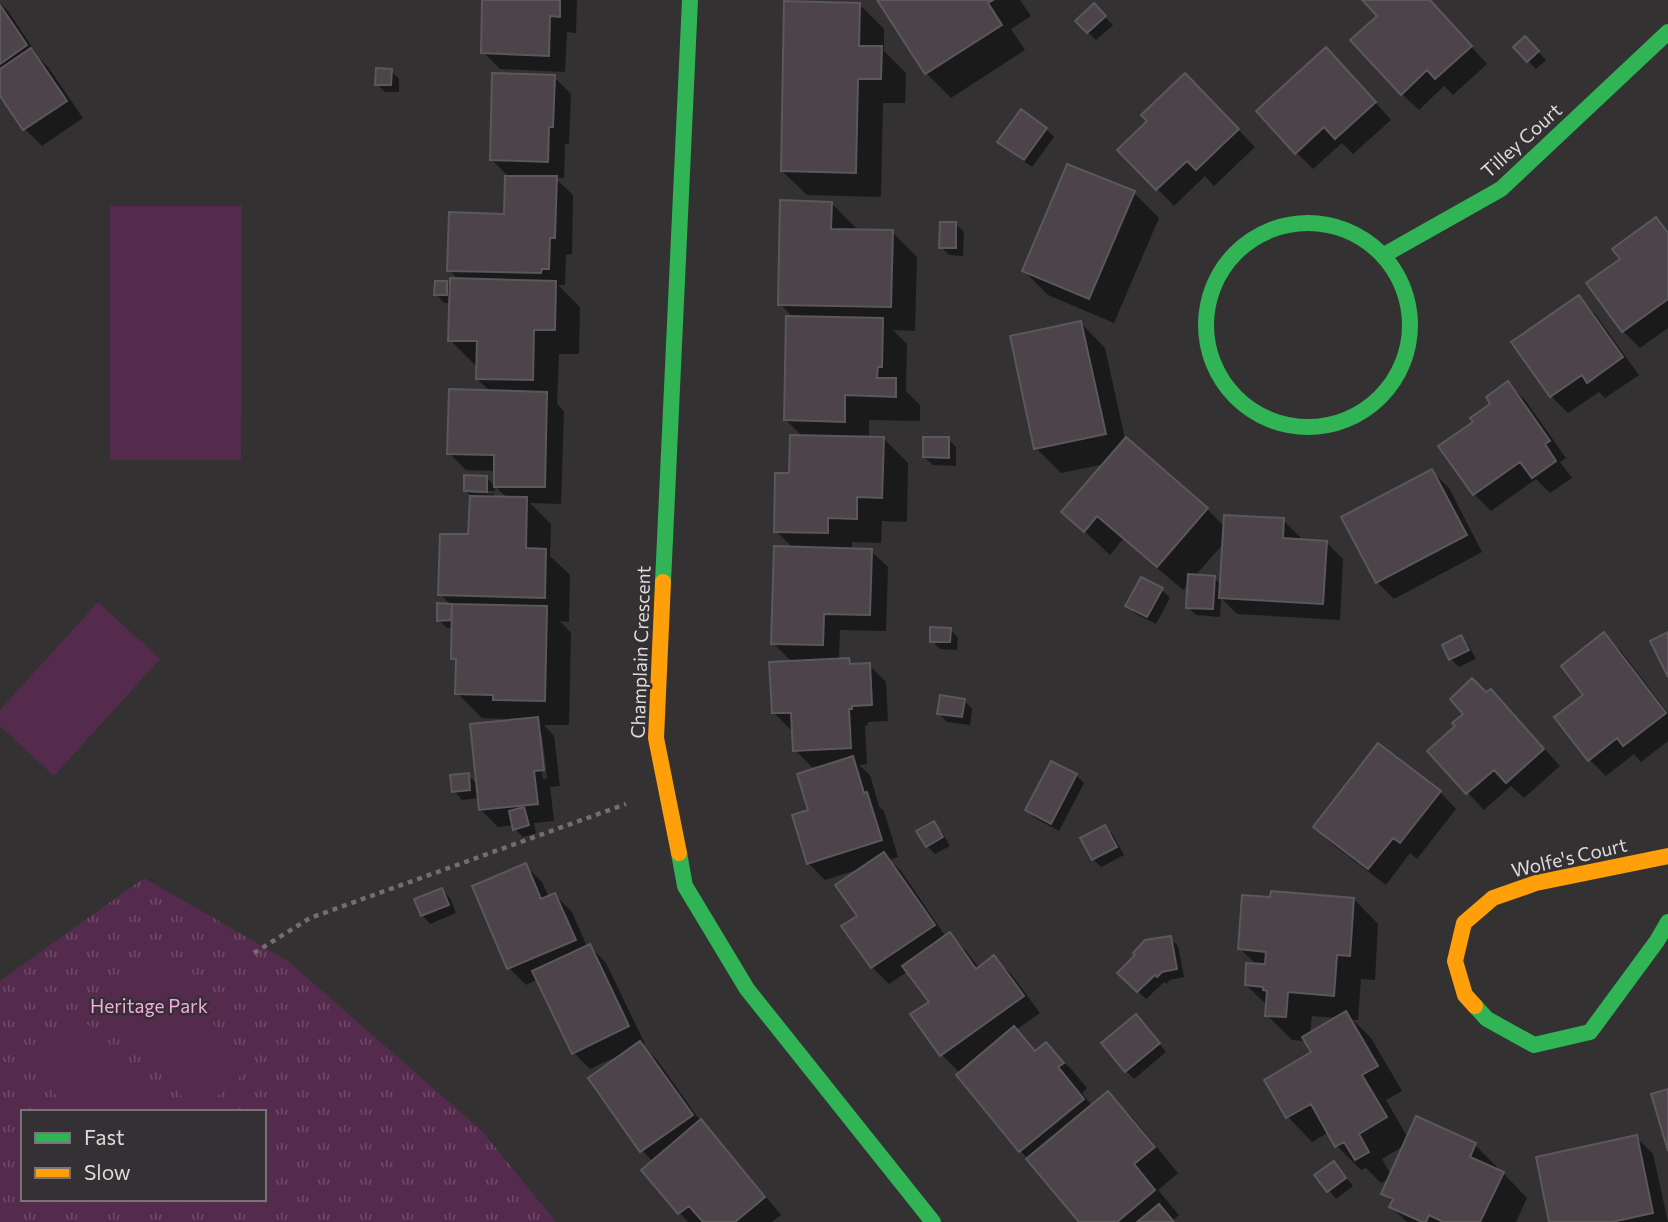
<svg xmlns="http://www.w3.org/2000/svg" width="1668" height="1222" font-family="Commissioner,sans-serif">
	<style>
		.park { fill: url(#park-tufts); fill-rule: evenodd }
		.pitch { fill: #552b4d }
		.shadow { fill: #0007; fill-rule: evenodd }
		.building { fill: #4d434b; stroke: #5a5858; stroke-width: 2 }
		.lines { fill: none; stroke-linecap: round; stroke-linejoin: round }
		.path { stroke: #736d71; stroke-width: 4.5; stroke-dasharray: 5 5; stroke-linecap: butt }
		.fast { stroke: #30b455; stroke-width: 16 }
		.slow { stroke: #ff9f0a; stroke-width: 16 }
		.labels { text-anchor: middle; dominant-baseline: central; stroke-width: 5; stroke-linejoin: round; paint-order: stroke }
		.street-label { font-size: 19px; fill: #dedbdd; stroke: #343033 }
		.park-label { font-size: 19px; fill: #f7a7e4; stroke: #343033 }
	</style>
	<defs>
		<pattern id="park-tufts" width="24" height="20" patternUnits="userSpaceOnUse" patternTransform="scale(1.75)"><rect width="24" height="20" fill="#552b4d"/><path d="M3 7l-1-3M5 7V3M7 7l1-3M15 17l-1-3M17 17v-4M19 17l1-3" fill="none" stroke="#6d4966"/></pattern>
	</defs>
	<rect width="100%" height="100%" fill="#333132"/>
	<path class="park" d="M144,878L288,961L482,1131L556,1222H0V981ZM23,1112H264V1199H23Z"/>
	<path class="pitch" d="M110,206H242L241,460H110Z
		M98,602L160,659L54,776L0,726V710Z
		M150,951L251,1067L199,1112H195L96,997Z
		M78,1013L164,1112H71L25,1060Z"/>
	<path class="shadow" d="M484,0H577L576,33L567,32L565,72L500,69L483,52Z
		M879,0H1020L1031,16L1011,29L1025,50L951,98L926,73Z
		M1365,0H1429L1487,64L1453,95L1444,86L1419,110L1402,94L1379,16Z
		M0,3L8,11L40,59L48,67L83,118L42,146L25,129L0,93Z
		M859,4L884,29V51L906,73L905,103H883L881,197L807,195L782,171Z
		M1094,6L1113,25L1096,40L1077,21Z
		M1525,38L1546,60L1536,69L1515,47Z
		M1343,66L1391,120L1353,154L1342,143L1313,169L1296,152Z
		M391,71L399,79V92H385L377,84Z
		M554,77L571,94L569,144H565L564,178H555L573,195L572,254L566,255L565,285H558L580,307L579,354H559L557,404L564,411L561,504L530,503L551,524L550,556L570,575L569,622L560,621L571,633L569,725H544L554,736L560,786L550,787L554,821L534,823L536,833L523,837L515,829L514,825L498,827L481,810L480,798L462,800L454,791L468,775L478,785L514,719L482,718L457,693L458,663L452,658L453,628H447L438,620L451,605L440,594L470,536L472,497L466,491L487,478L495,486V491L471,490V493L494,494V499H508L495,486L496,471L466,470L449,453L491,392L477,379L478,365H475L450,340L451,303H444L436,294L447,283L451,288L459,280L449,270L506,215L507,175L491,159ZM538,735H542L547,778L543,779Z
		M1202,92L1255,147L1214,186L1205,176L1174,206L1120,150Z
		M1046,129L1054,137L1032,167L1008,150L1000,142Z
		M1134,193L1159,218L1114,323L1048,295L1024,271Z
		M831,203L856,228V231L892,232L917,257L915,331L893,330L907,344L906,391L920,405V421L869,420V438H883L908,463L907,522L882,521L881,543L852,542V550L871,551L888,567L886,631L840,630L839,661L849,660L854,666L869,665L886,682L888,721L868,722V725L865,726L867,764L859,765L870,775L879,806L884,811L898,857L890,860L901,871L946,937L949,934L966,951L979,968L994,957L1011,974L1040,1013L1016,1030L1037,1052L1046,1044L1071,1069L1087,1088L1082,1093L1092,1106L1108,1093L1133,1118L1178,1173L1158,1190L1179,1215L1172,1221L1174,1222H1081L1021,1151L960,1073L942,1055L913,1015L931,1003L908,971L889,984L872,967L844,926L859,916L860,869L825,880L808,863L810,811L823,766L812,767L795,750L793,729L791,730L774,713L793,663L773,643L793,548L776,531L803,437L786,420L793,317L780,304Z
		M1656,219L1668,231V328L1640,348L1623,331L1622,259Z
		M955,224L964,232L963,256L949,255L941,247Z
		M1579,297L1595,314L1639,375L1605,398L1599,392L1568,413L1551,396Z
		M1081,323L1105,348L1125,439L1207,509L1225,527L1283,520L1300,537V541L1326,542L1343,559L1340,620L1237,614L1221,598L1220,617L1196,615L1188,607L1190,582L1183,590L1123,539L1110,555L1064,512L1105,464L1061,473L1036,448ZM1224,543L1221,585L1214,577L1195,576Z
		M1508,383L1525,400L1566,458L1560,462L1572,478L1550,493L1536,479L1491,511L1474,494L1475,422L1493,405Z
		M948,439L956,447V466L933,465L924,457Z
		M1432,471L1449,488L1482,552L1394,599L1377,582Z
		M1162,590L1170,598L1156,624L1136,614L1127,606Z
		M950,629L958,638L957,650L940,649L932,641Z
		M1604,635L1621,651L1668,713V741L1641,762L1634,754L1606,776L1589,759L1585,695Z
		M1461,637L1469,646L1476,659L1459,667L1451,659Z
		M1486,694L1507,708L1560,766L1524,798L1511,786L1484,810L1429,751L1457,726Z
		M964,700L972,709L970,725L947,722L939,713Z
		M1052,763L1076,775L1084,783L1059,831L1035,818L1027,810Z
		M1440,792L1456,809L1417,859L1410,853L1386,885L1332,844L1315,827Z
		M933,823L942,832L950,846L935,854L927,846Z
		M1105,827L1113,835L1124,855L1101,867L1093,859Z
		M525,865L542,882L549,897L555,895L572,912L587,947L590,946L606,963L645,1044L641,1045L657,1060L701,1122L718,1139L781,1215L772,1222H688L643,1170L653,1162L642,1150L620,1055L590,1069L573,1052L538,979L526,985L509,968Z
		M442,890L450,898L456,913L430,924L422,915Z
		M1354,899L1378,924L1375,980L1361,979L1358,1020H1353L1371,1038L1402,1091L1386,1100L1408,1138L1475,1145L1500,1170L1499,1171L1503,1173L1527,1198L1516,1222H1407L1391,1207L1393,1203L1383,1193L1390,1178L1381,1183L1366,1168L1361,1170L1337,1146L1329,1132L1312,1142L1288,1117L1266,1080L1313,1053L1306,1041L1292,1040L1267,1015L1268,1006L1246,985L1257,965L1240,949ZM1312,1016L1337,1018L1310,1034ZM1405,1145L1391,1175L1382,1159Z
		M1170,938L1178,946L1184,977L1170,980L1166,984L1164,982L1146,999L1119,973Z
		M1144,1025L1166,1052L1134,1079L1126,1071Z
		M1636,1137L1653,1154L1668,1222H1551Z
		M1334,1163L1353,1186L1336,1199L1317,1175Z"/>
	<path class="building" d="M482,0H560V17L550,16L549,56L481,53Z
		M877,0H993L988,3L1002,25L925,74Z
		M1362,0H1430L1472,46L1435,79L1427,70L1401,95L1350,40L1377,16Z
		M784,1L860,3L859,46H882L881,79H858L856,173L781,171Z
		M1094,3L1106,16L1087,33L1075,21Z
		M0,5L27,45L0,64Z
		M1525,36L1539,51L1527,62L1513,47Z
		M1326,47L1376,102L1335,139L1324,127L1295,154L1256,111Z
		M31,48L67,101L23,130L0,96V69Z
		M376,68L392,69L391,85H375Z
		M492,73L555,75L553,127H549L548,162L490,160Z
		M1185,73L1239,129L1196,170L1187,161L1156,190L1117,150L1147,121L1141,115Z
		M1021,109L1047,128L1024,160L997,142Z
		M1067,164L1135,191L1089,299L1022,271Z
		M505,176H557L555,238H550L549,269H542L541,273L447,271L449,212L504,214Z
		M780,200L832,202L831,229L893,230L891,307L778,305Z
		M1656,217L1668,233V299L1622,332L1586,283L1620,259L1612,249Z
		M940,222H956V248H939Z
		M450,278L556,281L555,330H534L533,380L476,379L477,341H448Z
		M435,281H447V295H434Z
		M1579,295L1623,357L1587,383L1582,375L1550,397L1511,342Z
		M786,316L883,318L882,367H878L877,378H896V397L845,395V422L784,420Z
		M1081,321L1106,434L1034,449L1010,336Z
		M1508,381L1550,441L1545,444L1556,461L1532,478L1520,462L1473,495L1438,446L1473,422L1470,418L1490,404L1486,397Z
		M449,389L547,392L545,487H494V455L447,454Z
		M790,435L884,437L882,498L857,497V519L828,518V533L774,532L775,473H789Z
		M923,437H949V458L923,457Z
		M1126,437L1208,508L1157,567L1097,516L1084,532L1061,512Z
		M1432,469L1467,535L1376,583L1341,517Z
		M464,475L487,476V492L464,491Z
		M470,496L527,497L526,548L546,549L545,598L438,595L440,534H468Z
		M1224,515L1284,518L1283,538L1327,541L1323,604L1219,598Z
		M774,546L872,549L870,615L824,614L823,645L771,644Z
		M1188,574L1215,576L1213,609L1186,608Z
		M1141,577L1163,588L1147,617L1125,606Z
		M437,603L452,604L451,620L437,621Z
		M452,604L547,606L545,701L493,700V695L455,694L456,659H451Z
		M930,627L951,628L950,642H930Z
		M1604,632L1666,713L1623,746L1617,738L1588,761L1554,717L1583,695L1561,666Z
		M1668,632V677L1650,641Z
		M1461,635L1469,650L1449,660L1442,645Z
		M849,658L850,664L870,663L872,705L852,706V709H849L851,748L793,751L791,713H772L769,662Z
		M1472,678L1486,692L1491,689L1544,749L1506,783L1494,770L1466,794L1427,751L1455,726L1452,723L1463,714L1450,699Z
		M940,695L965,699L962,717L937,714Z
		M538,717L544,770L534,771L538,804L479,810L470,724Z
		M1378,743L1441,791L1400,843L1393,838L1368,869L1313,827Z
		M853,756L864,793L867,792L882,840L807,864L792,815L808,810L797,774Z
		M1051,761L1077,774L1051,824L1025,810Z
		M469,773L470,790L452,792L450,775Z
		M524,807L529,825L513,830L509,811Z
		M934,821L943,837L926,847L916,831Z
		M1105,825L1117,847L1092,860L1080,838Z
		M884,852L935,925L871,968L841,926L857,916L835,885Z
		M526,863L541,899L555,893L576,940L507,969L472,886Z
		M442,888L449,905L421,916L414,899Z
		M1271,891L1354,898L1350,956L1337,955L1334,996L1288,992L1286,1017L1265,1016L1267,991L1263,990V987L1245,985L1246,963L1265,964L1266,952L1238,949L1242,895L1270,897Z
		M950,932L976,969L994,955L1024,996L940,1056L910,1014L929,1002L902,966Z
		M1171,936L1177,969L1162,972L1157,977L1155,975L1137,992L1117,973L1135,955L1133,953L1145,940Z
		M590,944L629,1026L572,1054L532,971Z
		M1346,1011L1378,1066L1362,1075L1387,1117L1359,1134L1369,1152L1355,1160L1344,1142L1335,1147L1311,1104L1286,1118L1264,1080L1311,1052L1302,1037Z
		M1136,1014L1160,1043L1125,1072L1101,1043Z
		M1014,1026L1035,1051L1046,1042L1064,1063L1058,1067L1084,1099L1019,1152L956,1075Z
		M640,1041L693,1115L640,1152L588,1078Z
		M1668,1089V1151L1651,1094Z
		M1108,1091L1155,1147L1134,1164L1155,1190L1117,1222H1079L1026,1159Z
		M1416,1116L1476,1143L1470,1157L1504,1172L1480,1222H1443L1429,1215L1426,1222H1422L1389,1207L1393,1199L1381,1194Z
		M701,1119L765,1197L735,1222H703L689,1206L678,1214L641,1170Z
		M1637,1135L1653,1213L1612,1222H1549L1536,1157Z
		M1334,1161L1346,1178L1327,1192L1314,1175Z
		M1159,1204L1174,1222H1137Z"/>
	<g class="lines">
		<path class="path" d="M254,953L310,918L626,804"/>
		<path class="fast" d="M1206 325a102 102 0 1 1 204 0a102 102 0 1 1-204 0Z
			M1384,255L1501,189L1668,32
			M663,582L690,0
			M679,853L685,886L747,989L933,1222
			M1475,1006L1487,1019L1534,1045L1590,1032L1657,941L1668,922"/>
		<path class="slow" d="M663,582L656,738L679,853
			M1475,1006L1465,995L1455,961L1464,923L1493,898L1536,883L1668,856"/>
	</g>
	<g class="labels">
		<g class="street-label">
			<text transform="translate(1521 140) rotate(-42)">Tilley Court</text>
			<text transform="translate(640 652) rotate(-88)">Champlain Crescent</text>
			<text transform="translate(1569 857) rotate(-13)">Wolfe's Court</text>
		</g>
		<g class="park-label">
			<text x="149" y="1005">Heritage Park</text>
		</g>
	</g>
	<rect x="21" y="1110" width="245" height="91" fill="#343033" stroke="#787477" stroke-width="2"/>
	<rect x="35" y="1133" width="35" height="10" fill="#30b455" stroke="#787477" stroke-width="2"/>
	<text x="84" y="1145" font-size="21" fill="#dedbdd">Fast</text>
	<rect x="35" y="1168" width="35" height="10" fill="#ff9f0a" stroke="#787477" stroke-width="2"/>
	<text x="84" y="1180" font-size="21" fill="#dedbdd">Slow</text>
</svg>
